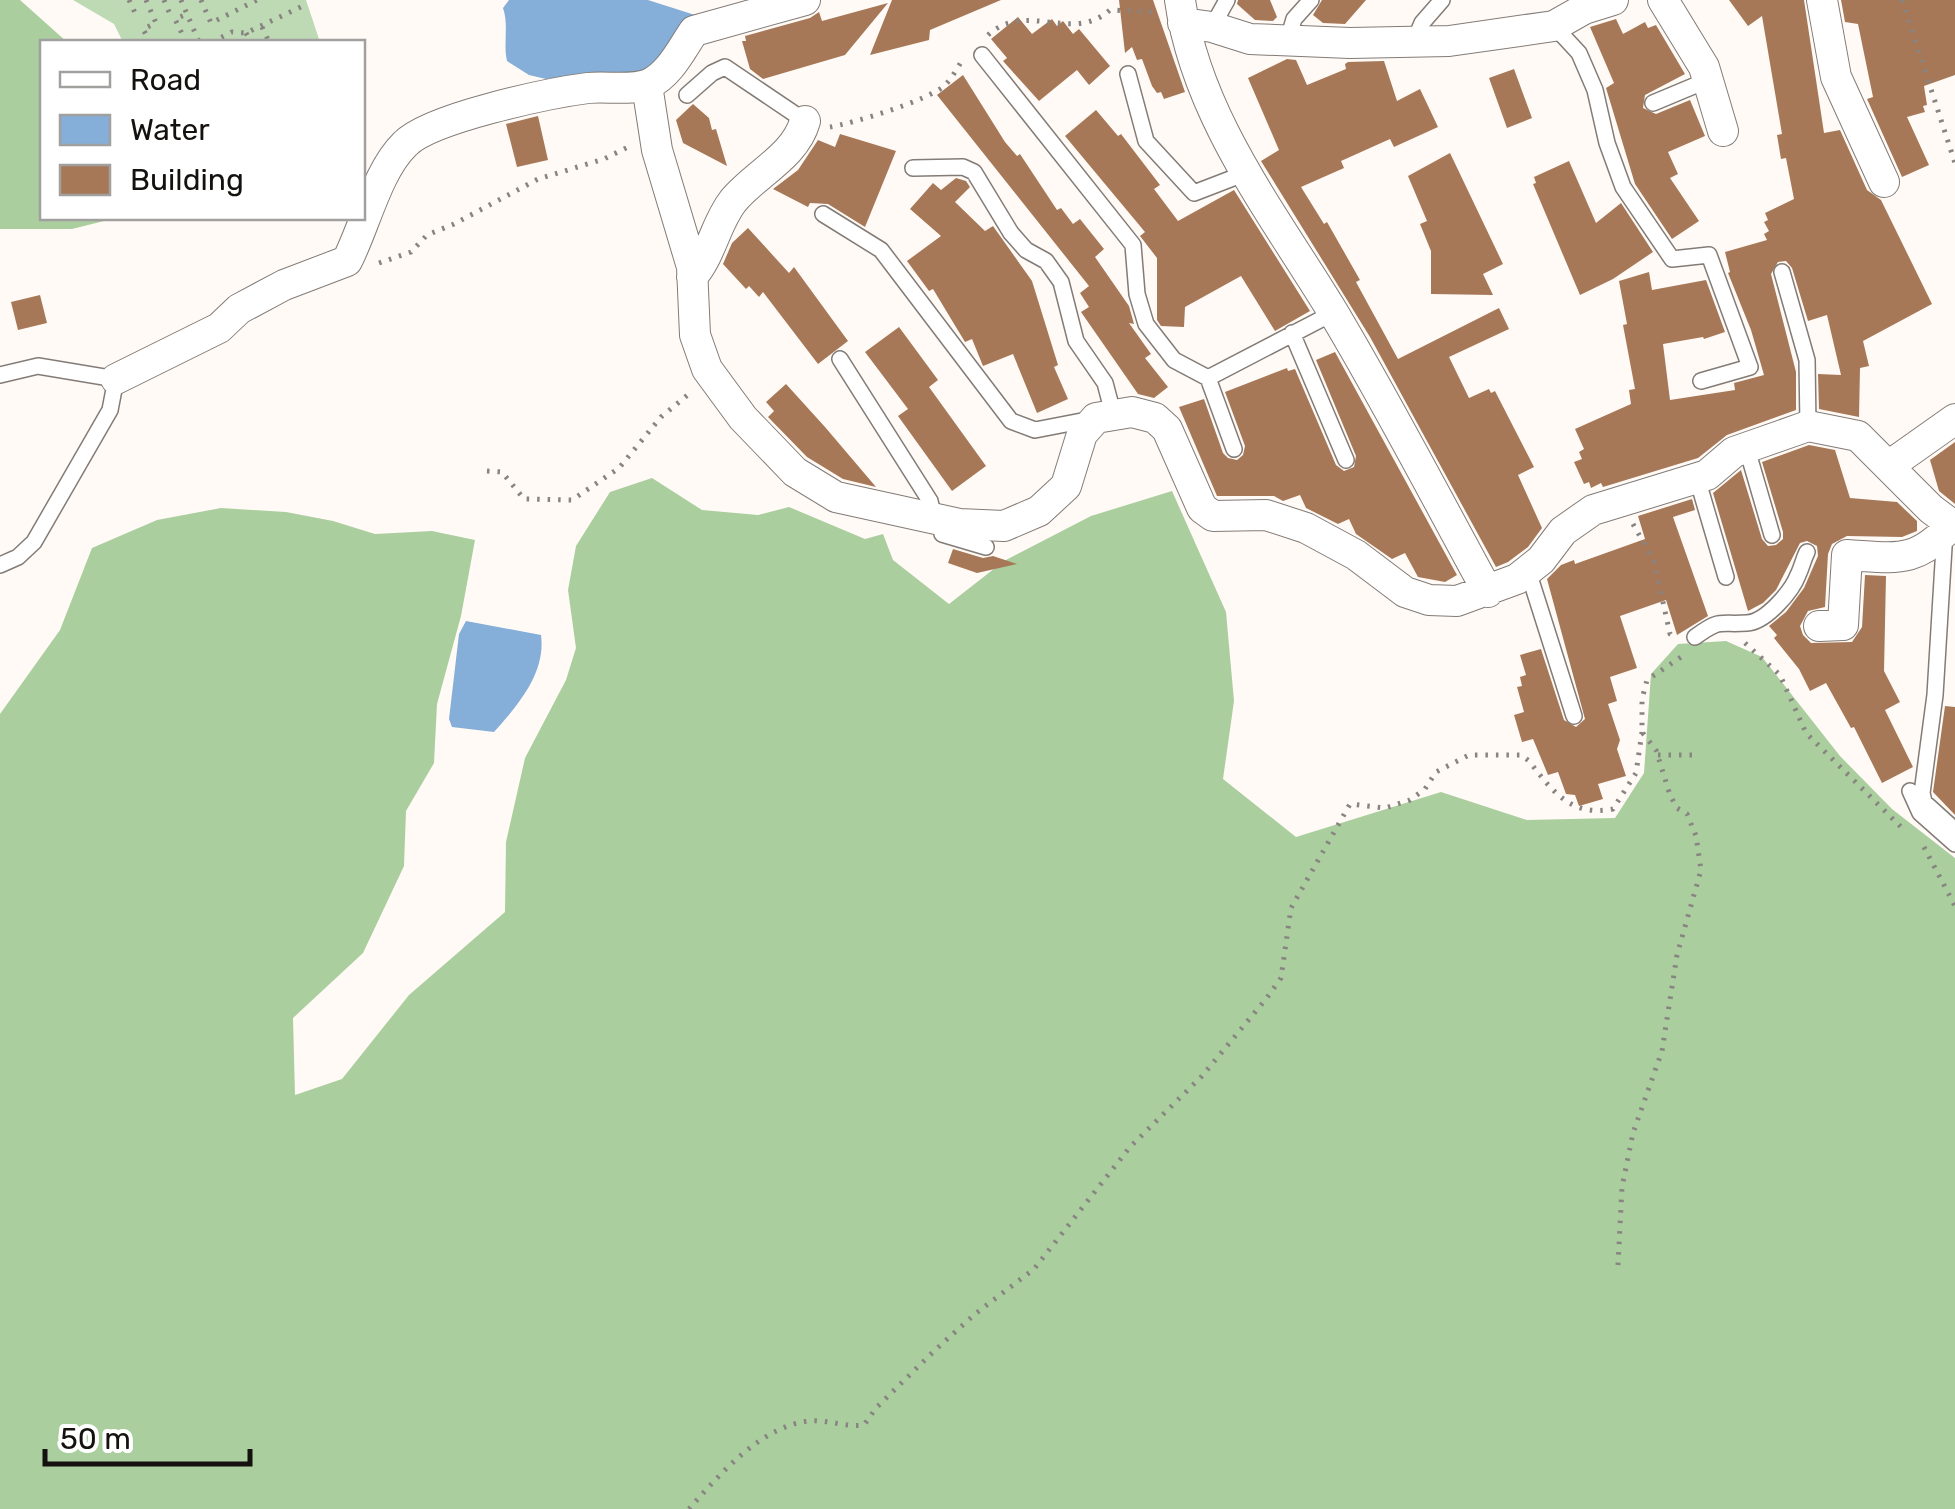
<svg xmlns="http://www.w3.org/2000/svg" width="1955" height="1509" font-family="Rubik,sans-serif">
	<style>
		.green { fill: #bedab4 }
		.forest { fill: #abce9f }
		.water { fill: #85aed8 }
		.building { fill: #a77857 }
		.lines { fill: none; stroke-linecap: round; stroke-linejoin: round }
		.service-casing { stroke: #837b76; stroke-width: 18 }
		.minor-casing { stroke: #837b76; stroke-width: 32 }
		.path { stroke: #888481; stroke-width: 5; stroke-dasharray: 2.5 8; stroke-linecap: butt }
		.service { stroke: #fff; stroke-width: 15 }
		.minor { stroke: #fff; stroke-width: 30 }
	</style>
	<rect width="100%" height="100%" fill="#fffaf6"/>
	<path class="green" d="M73,0H306L319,39L316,42H123L114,24Z"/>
	<path class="forest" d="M0,0H20L67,42H42V218H116L72,229H0Z
		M652,478L702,510L758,515L789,507L865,539L883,534L893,560L949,604L1004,561L1091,516L1172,491L1226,612L1234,701L1223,779L1296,837L1441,792L1527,820L1615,818L1644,773L1651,674L1678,644L1726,641L1762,657L1840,756L1892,809L1955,858V1509H0V714L60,630L92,548L157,520L221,508L286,512L333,521L375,534L432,531L475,540L461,616L437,704L434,763L406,811L404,866L363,953L293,1018L295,1095L342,1079L409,995L505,912L506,842L525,758L566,680L576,648L568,590L576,546L610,492Z"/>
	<path class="water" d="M509,0H648L695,15L647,77L591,73L546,79L529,75L507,61C503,44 509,25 503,8Z
		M466,621L541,635C546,673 518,705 494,732L452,727L449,719L459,634Z"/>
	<path class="building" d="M892,0H1001L930,30L929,40L870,55Z
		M1119,0H1153L1185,92L1164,99L1161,92L1157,93L1152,86L1142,59L1137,60L1132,47L1125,53Z
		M1238,0H1270L1277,17L1273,21L1255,20L1237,4Z
		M1322,0H1366L1345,24L1323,23L1313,15Z
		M1729,0H1804L1824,133L1840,130L1867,190L1881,200L1932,304L1863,341L1869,366L1860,368L1859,417L1819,409L1818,374L1841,375L1827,315L1808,321L1792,268L1786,261L1778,262L1771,274L1796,372V410L1727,435L1698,458L1603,487L1601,483L1591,488L1589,482L1584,484L1574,462L1582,459L1579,452L1584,449L1575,429L1631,404L1629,390L1635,389L1623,325L1627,324L1619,281L1649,272L1652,290L1706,280L1725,332L1704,339L1703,337L1663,344L1670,400L1735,390L1734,383L1764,375L1751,330L1728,273L1730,272L1725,252L1767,240L1764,234L1769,231L1764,222L1768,220L1765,213L1794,199L1786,158L1781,159L1777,135L1782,134L1762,16L1748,26Z
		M1841,0H1955V75L1924,86L1927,105L1923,106L1925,112L1907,117L1929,165L1902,177L1867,99L1873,97L1858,24L1845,22Z
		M888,3L845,55L763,79L750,69L742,41H746L745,36L810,18L819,12L822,21Z
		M1018,17L1032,34L1052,19L1057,26L1063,21L1073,34L1079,29L1110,66L1089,85L1077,70L1039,101L1003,61L1007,58L991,39Z
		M1616,19L1623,34L1645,22L1648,28L1656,25L1685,74L1645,95L1643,108L1656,114L1690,100L1705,136L1668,152L1678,174L1670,178L1699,221L1672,239L1635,184L1606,88L1614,83L1590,27Z
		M1287,59L1296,60L1307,85L1346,69L1345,64L1348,62L1384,61L1397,101L1420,89L1438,127L1394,147L1390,139L1341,161L1344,168L1301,187L1324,224L1327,222L1360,280L1356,282L1398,359L1499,308L1509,329L1449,357L1469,398L1489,389L1491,393L1495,391L1534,467L1518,475L1542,528L1528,547L1508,562L1496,567L1370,337L1261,161L1279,150L1248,78Z
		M1514,69L1532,118L1507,128L1489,78Z
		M963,75L1005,142L1017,156L1020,154L1057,210L1061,208L1073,224L1080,219L1104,249L1095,257L1129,306L1134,324L1129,323L1151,354L1145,358L1168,387L1154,398L1138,394L1081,312L1089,307L1080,293L1089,286L937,95Z
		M693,104L709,118L712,130L716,129L727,166L683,143L676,120Z
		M1096,110L1118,136L1121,134L1160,185L1154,189L1178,221L1234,190L1310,311L1275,331L1241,276L1185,307L1184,327L1161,326L1157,320V258L1140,236L1145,232L1065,136Z
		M538,116L548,160L517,167L506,124Z
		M840,134L896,151L865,227L828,204L810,203L808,207L773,189L798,170L818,140L835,147Z
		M1450,153L1503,264L1483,274L1493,295L1431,294V251L1420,224L1427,221L1408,176Z
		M1569,161L1596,223L1621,203L1653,252L1613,279L1580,295L1533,184L1536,183L1534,177Z
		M956,178L966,181L970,187L955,202L985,231L993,226L1032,281L1058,365L1054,367L1068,399L1037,413L1013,354L983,366L972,339L965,342L933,289L929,291L907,261L941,236L910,209L933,183L941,190Z
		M748,228L789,273L794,267L848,341L818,364L763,292L759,297L749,286L746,289L723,264L732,243Z
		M40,295L47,323L18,330L11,302Z
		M899,327L938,380L929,387L986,466L952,491L898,416L908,409L865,352Z
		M1335,352L1457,575L1445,582L1418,577L1405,553L1392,559L1356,534L1349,519L1338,524L1306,508L1300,495L1283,501L1274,496H1217L1179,407L1204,399L1223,453L1228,458L1237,460L1243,455L1245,446L1225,392L1287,368L1288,371L1295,369L1336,465L1344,471L1354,467L1356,456L1316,360Z
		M786,384L825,427L876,487L843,479L807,457L768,417L774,411L766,402Z
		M1955,442V504L1939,491L1930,460Z
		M1809,445L1835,450L1850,498L1897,502L1917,521V531L1902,537L1847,536L1832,544L1828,554L1825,607L1808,611L1800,626L1803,635L1811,643L1852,642L1862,627L1865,575L1886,576L1884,671L1900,702L1885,710L1913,767L1882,783L1854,727L1851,728L1826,683L1810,691L1799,669L1774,638L1777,635L1769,626L1786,612L1804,588L1818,556L1817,546L1807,541L1800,543L1776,590L1763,603L1748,611L1713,493L1741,470L1762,539L1768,546L1776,545L1783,539V532L1762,462Z
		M1692,499L1695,510L1673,517L1708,616L1677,635L1666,600L1620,616L1637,668L1610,677L1617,701L1608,704L1620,740L1617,749L1626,776L1598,784L1603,799L1579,806L1575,795L1566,794L1558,772L1548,775L1533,739L1522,742L1514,715L1524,712L1517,687L1522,686L1520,677L1526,675L1520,655L1541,649L1564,720L1576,727L1585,719L1547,579L1561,565L1574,560L1575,564L1645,539L1638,516Z
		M953,549L983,558L993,556L1017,564L977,573L948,563Z
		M1945,706L1955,707V815L1933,792Z"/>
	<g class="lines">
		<defs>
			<path id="service" d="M1554,26L1579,53L1595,90L1607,143L1623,187L1672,259L1709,255L1750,367L1701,381
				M1212,27L1227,0
				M1288,39L1294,19L1311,0
				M1414,42L1422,23L1442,0
				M982,55L1133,245L1137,294L1146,324L1174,360L1208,378
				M1128,74L1146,141L1194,193L1246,173
				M687,95L712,73L725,67L805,121
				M1653,103L1708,80
				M913,168L963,167L974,172L1011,233L1026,250L1046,261L1061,282L1076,341L1105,383L1113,413
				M823,214L881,250L1011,421L1035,430L1092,419
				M1782,272L1807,360L1808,426
				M1292,333L1346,460
				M840,359L930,501L934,518
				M0,375L38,366L116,379L110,410L34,542L18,557L0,565
				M1234,449L1208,378L1333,313
				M1747,449L1772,535
				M1697,478L1726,577
				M942,534L986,547
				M1941,536L1944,547L1935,695L1922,793L1924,802L1955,830
				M1528,571L1574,716
				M1695,637C1721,618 1718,625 1747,623C1766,622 1792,591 1798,575C1802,567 1803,560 1807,552
				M1910,791L1920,813L1955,844"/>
			<path id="minor" d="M1180,0C1196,116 1274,215 1333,312C1388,404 1437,499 1488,592
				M1663,0L1704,67L1723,131
				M1822,0L1836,77L1884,182
				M1183,23L1212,27L1250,39L1350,43L1449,41L1554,26L1584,9L1613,0
				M647,85L657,150L692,267L695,335L707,369L743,418L795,472L836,497L959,524L1004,526L1039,511L1066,486L1082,434L1096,418L1132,412L1155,418L1167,429L1202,508L1213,516L1266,515L1306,528L1356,555L1405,592L1429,600L1457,601L1517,579L1541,560L1563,531L1593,510L1707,475L1734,452L1808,426L1858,436L1931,509L1955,527
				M692,277C712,254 715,224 733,201C756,173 795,157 805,121
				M116,379L219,328L239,309L284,285L347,261C365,226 377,171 405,144C430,118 549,93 588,88C606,86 633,91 649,84C670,74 681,50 694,31L805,0
				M1890,465L1955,419
				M1819,626L1843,625L1847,555C1898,558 1915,564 1952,525"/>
		</defs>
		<use href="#service" class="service-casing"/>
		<use href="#minor" class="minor-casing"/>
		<path class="path" d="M129,0L137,17
			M146,0L156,23L143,29L150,42
			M164,0L169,12
			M181,0L199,42
			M201,0L211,23L257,0
			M1902,0L1955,163
			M262,27L269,42
			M246,33L251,42
			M988,35C1027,0 1071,44 1110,10L1153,12
			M186,42L175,19L187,14
			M212,42L232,32L246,33L305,5
			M830,127C854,123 926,101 944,86C952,79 957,68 963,59
			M379,263L411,252L427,235L454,224L538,179L604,159L628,147
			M487,471L502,472L524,499L572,500L619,468L661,417L690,393
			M1633,524L1654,561L1670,634L1676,637
			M1745,643L1780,675L1806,733L1904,830
			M1658,755H1700
			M1924,847L1955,906
			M1618,1265L1622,1187L1633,1133L1662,1051L1677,955L1701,870L1696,836L1687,814L1677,808L1670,795L1656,750L1642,732V699L1647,680L1687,653
			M689,1509C719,1475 761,1426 809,1421C828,1419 846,1428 864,1425L876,1408L933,1352L975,1314L1034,1269L1130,1147L1202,1076L1266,999L1281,978L1291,908L1350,804L1385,808L1410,800L1425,789L1436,772L1469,755H1521L1529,761C1553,792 1571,817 1613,809L1636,773L1642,732"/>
		<use href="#service" class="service"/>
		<use href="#minor" class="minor"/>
	</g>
	<rect x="40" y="40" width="325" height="180" fill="#ffffff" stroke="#a1a09f" stroke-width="2.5"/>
	<rect x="60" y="72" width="50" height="15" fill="#ffffff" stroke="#a1a09f" stroke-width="2.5"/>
	<text x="130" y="90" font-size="30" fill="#14110f">Road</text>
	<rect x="60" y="115" width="50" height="30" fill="#85aed8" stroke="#a1a09f" stroke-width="2.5"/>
	<text x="130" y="140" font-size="30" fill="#14110f">Water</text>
	<rect x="60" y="165" width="50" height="30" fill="#a77857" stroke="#a1a09f" stroke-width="2.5"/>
	<text x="130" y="190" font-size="30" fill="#14110f">Building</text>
	<path d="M45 1449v15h205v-15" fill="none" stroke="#14110f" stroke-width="5"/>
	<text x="60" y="1449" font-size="30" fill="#14110f" stroke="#ffffff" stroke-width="8" paint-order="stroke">50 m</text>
</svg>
